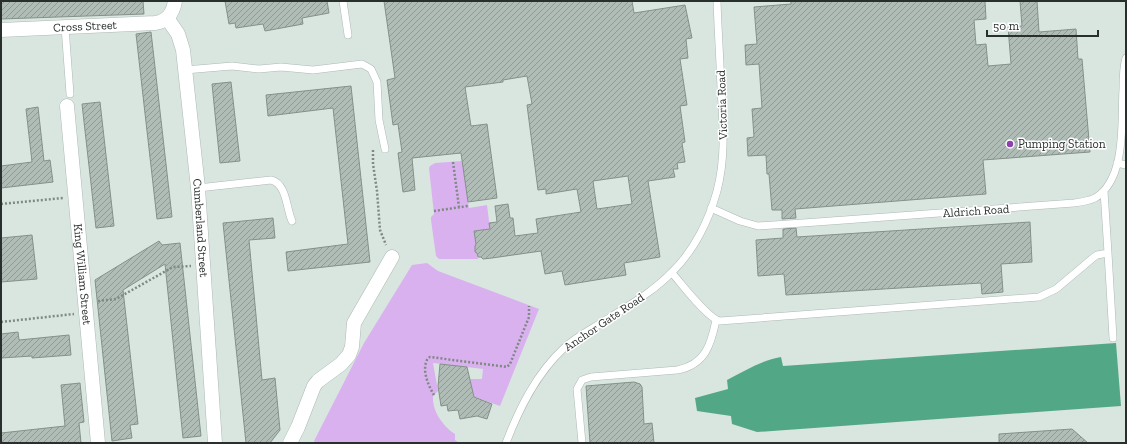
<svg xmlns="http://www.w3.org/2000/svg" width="1127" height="444" font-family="'Zilla Slab',serif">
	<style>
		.grass { fill: #d9b1ee }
		.water { fill: #52a886 }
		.building { fill: url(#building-hatch); stroke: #84908a; fill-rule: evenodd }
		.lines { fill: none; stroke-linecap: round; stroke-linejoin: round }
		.lane-casing { stroke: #adb9b3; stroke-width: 8 }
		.street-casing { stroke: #adb9b3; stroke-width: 15 }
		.path { stroke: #7f8884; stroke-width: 2.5; stroke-dasharray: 2 2; stroke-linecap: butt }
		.lane { stroke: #fff; stroke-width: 7 }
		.street { stroke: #fff; stroke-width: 14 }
		.poi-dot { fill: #8e40b0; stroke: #fff; stroke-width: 1.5 }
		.labels { text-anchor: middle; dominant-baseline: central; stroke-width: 3; stroke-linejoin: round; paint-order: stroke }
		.street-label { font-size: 12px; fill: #292f2c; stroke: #fff }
		.poi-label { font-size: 12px; fill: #292f2c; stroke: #fff; text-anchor: start }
	</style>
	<defs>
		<pattern id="building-hatch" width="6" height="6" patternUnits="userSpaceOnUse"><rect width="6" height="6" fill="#b0bdb7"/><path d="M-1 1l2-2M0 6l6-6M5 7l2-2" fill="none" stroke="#8f9a95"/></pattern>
	</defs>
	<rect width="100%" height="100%" fill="#d9e6e0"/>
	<path class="grass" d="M462,161L469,208L487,205L490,229L474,231L476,244L475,246V251L477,253L478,259H439L436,256L431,220V217L434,214L429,168L430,166L435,163Z
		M427,263L438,271L539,309L500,406L472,396L470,379H482L483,369L433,363L438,391L433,396C432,411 443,426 455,434V440L459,443H315L314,441L364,343L412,265Z"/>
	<path class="water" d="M1116,343L1121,406L757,432L732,424L731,416L697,411L695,398L728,389L727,380C744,371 762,360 781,357L783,366Z"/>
	<path class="building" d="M1,1H143L144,14L1,19Z
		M225,1H327L329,13L302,18L303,24L265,31L263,24L236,28L235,23L229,24Z
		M384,1H632L634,13L685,5L692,38L686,39L688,58L680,59L687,105L680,106L685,142L682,143L685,162L677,163L678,169H673L675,177L648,181L660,257L624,263L626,275L565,285L562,271L545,274L541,251L492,258L483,259L481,257H478L477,253L475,252V246L476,244L474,231L490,229L489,223L497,222L495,206L508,204L510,218H513L515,236L538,233L536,219L581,212L577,189L546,194V189L538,190L527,105L532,104L527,76L503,80V82L465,87L471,126L487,124L497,198L468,202L461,153L412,158L415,190L403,192L398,153L402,152L398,124L393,125L387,80L395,78ZM628,176L632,204L597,209L593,181Z
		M791,1H985L986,19L974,20L976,45L986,44L988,66L1011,64L1008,27L1022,26L1020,1H1037L1039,32L1076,29L1078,59H1082L1090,152L983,160L986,194L795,209L796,218L782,219V210H772L769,174H767L766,155L748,156L747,138L754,137L752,109L762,108L759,64L746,65L745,45L757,44L754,7L791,4Z
		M151,32L172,217L157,219L136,34Z
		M231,82L240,161L220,163L212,84Z
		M351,86L370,262L288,271L286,252L348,244L333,108L268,116L266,95Z
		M100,102L114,226L96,228L82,104Z
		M38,107L44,161L50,160L53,182L1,188V166L32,162L26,109Z
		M273,218L275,238L249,240L262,380L275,378L280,430L270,443H246L223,223Z
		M1030,222L1032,262L1001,264L1003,292L982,294L981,283L786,295L784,274L758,276L756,240L783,238V229L796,228L797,237Z
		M32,235L37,279L1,282V238Z
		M159,241L162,245L180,243L201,436L183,438L165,264L123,290L138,424L130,425L132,438L112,441L95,280Z
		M18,332L19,340L69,335L71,355L32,358V356L1,358V334Z
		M440,364L467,367L474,397L492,404L487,419L477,416L460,419L458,410L448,411L447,405L441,406L438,386Z
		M634,382L640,384L642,387L644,424L652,423L654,443H590L586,386Z
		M80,383L84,422L79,423L81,443H1V433L65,426L61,385Z
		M1072,429L1088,443H999V434Z"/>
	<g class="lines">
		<defs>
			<path id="lane" d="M343,1L348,35
				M65,27L70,94
				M185,70L232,66L259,69L281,67L313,70L362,64L371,69L377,82L379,120L385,149
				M1117,163L1126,165
				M198,188L271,180C287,184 286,208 292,221
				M711,208L740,221L758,226L817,222L1074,203C1082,202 1089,201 1095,198C1127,179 1121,120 1123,89C1123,78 1123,68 1126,58
				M1108,253L1113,338
				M672,273C682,284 707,318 720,321L1039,297L1056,289L1094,257L1097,255L1108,253L1104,191
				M506,443C519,409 536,374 564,348C577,336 594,328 609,318C631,304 654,291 672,272C694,251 709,220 717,191C726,157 723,123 721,89C720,59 718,30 717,1
				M582,443L577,389L582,380L591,377L677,370C705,365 711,345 716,320"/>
			<g id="street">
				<path id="s1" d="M167,18L178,34L183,50L198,188L215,443"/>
				<path id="s2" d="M1,30L155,23C168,21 173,13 175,1"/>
				<path id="s3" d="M67,106L98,443"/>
				<path d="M290,443L298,427L314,386L318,381L341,364L349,355L352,347L354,323L392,257"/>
			</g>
		</defs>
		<use href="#lane" class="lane-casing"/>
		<use href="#street" class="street-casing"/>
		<path class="path" d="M373,150V164L377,191L380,230L386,245
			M453,162L459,207
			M1,204L63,198
			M434,211L468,206
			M98,301L116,299L173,267L191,266
			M1,322L74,314
			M434,395C428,385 421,369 428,358L430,357L507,367L510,364L529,317V306"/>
		<use href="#lane" class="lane"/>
		<use href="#street" class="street"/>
	</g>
	<circle class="poi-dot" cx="1010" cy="144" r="4"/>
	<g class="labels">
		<g class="street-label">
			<text stroke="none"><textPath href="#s2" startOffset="84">Cross Street</textPath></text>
			<text transform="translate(722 105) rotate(-92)">Victoria Road</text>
			<text transform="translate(976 211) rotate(-4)">Aldrich Road</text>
			<text stroke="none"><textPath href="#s1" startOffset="215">Cumberland Street</textPath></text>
			<text stroke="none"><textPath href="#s3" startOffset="169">King William Street</textPath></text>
			<text transform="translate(604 322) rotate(-34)">Anchor Gate Road</text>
		</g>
		<g class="poi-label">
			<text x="1018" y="144">Pumping Station</text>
		</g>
	</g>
	<rect width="1127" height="444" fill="none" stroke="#292f2c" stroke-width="4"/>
	<path d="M987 30v6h111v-6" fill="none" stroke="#292f2c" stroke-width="2"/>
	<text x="993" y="30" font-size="12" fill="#292f2c" stroke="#ffffff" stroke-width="3" paint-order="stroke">50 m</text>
</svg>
